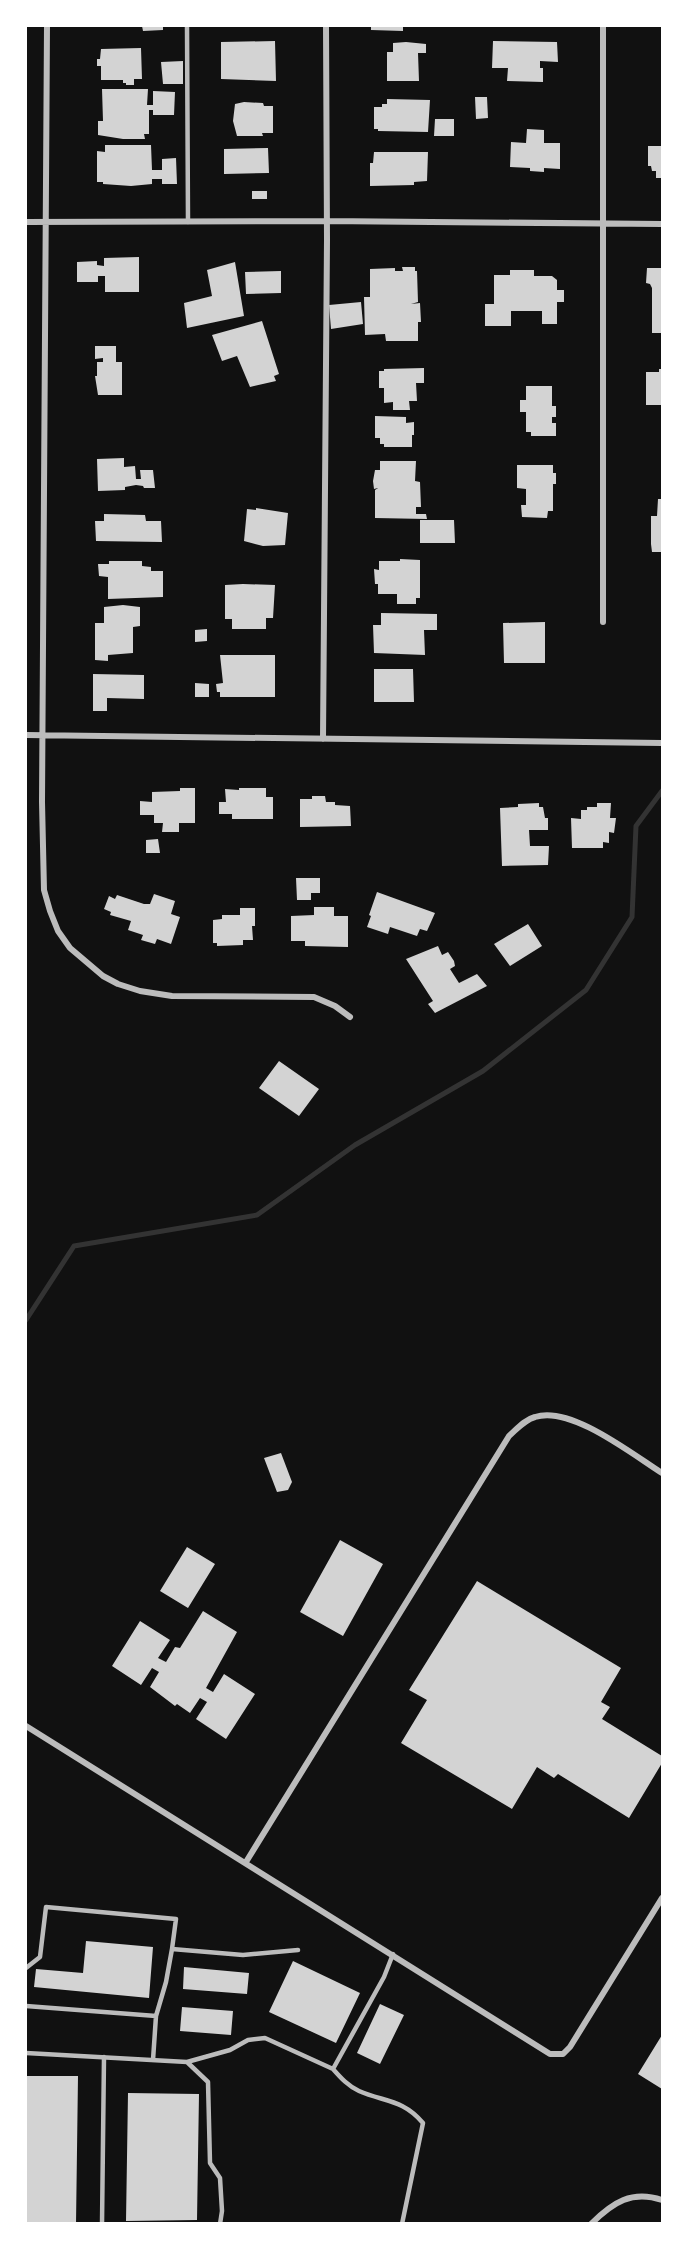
<svg xmlns="http://www.w3.org/2000/svg" width="688" height="2249" font-family="'Roboto Condensed',sans-serif">
	<style>
		.lines { fill: none; stroke-linecap: round; stroke-linejoin: round }
		.stream { stroke: #333; stroke-width: 5 }
		.building { fill: #d3d3d3 }
		.service { stroke: #bcbcbc; stroke-width: 4.5 }
		.minor { stroke: #bcbcbc; stroke-width: 6 }
	</style>
	<rect width="100%" height="100%" fill="#111"/>
	<g class="lines">
		<path class="stream" d="M26,1320L74,1246L257,1215L355,1145L483,1071L586,990L632,917L636,826L662,791"/>
	</g>
	<path class="building" d="M142,26H163V30L143,31Z
		M371,26H403V31L371,30Z
		M275,41L276,81L221,79V42Z
		M493,41L557,42L558,62L540,61V68H543V82L507,81L508,68H492Z
		M406,42L426,44V53H418L419,81H387V52H393V43Z
		M141,48L142,79H134V85H126V83H123V80H101V66H97V59H100L101,49Z
		M183,61V84H163L161,62Z
		M102,89H148L147,105H153V91L175,92L174,115H153V110H149V134H144L145,139H123L98,135V121H103Z
		M475,97H487L488,118L476,119Z
		M387,99L430,100L428,132L378,131V129H374V107H382V104H387Z
		M244,102L263,103L264,106H273V133H262L263,136H237L233,121L235,104Z
		M435,119H454V136H434Z
		M527,129L544,130V143H560V169L544,168V172L530,171V168L510,167L511,142L526,143Z
		M105,145H151L152,170H162V159L176,158L177,184H162V179H152V184L131,186L103,184V182H97V151L105,152Z
		M648,146H662V178H656V171H652L651,166H648Z
		M268,148L269,173L224,174V149Z
		M374,152H428L427,181L414,182V185L370,186V163H373Z
		M252,191H267V199H252Z
		M139,257V292H105V276H98V282H77V262L97,261V265L104,266V258Z
		M235,262L244,316L187,328L184,303L212,296L207,270Z
		M402,267H415V271H417L418,302L411,304L420,303L421,322H418V341H386L385,334L365,335L364,297H370V269L395,268V271H403Z
		M647,268H662V333H652V288L650,284L646,283Z
		M510,270H534V276H552L557,280V290H564V302H557V324H542V311H511V326H485V304H494V275H510Z
		M281,271V293L246,294L245,272Z
		M361,302L363,324L331,329L329,305Z
		M262,321L279,374L274,376L276,381L250,387L237,356L222,361L212,335Z
		M95,346H116V362H122V395H98L95,376H97V362H103V358L95,359Z
		M424,368V383H416L417,401H409L410,410H393V402L384,403V388H379V371H384V369Z
		M659,369H662V405H646V372H659Z
		M526,386H552V406H556V417H552V423H556V436H531V432H526V412H520V400H526Z
		M375,416L406,417V423L414,422V435H412V447H384V444H380V438H375Z
		M124,458V467L135,466L136,479H141L140,470H153L155,488H144L143,486L136,485L125,487V490L98,491L97,459Z
		M380,461H416L415,481L420,482L421,507H416V514H426L427,519L375,518V490L378,488L374,489L373,481L375,470H380Z
		M517,465H553V473H556V484H553V511H548L547,518L522,517L521,505H526V489L517,488Z
		M658,499H662V552H652L651,544V516H657Z
		M256,508L288,513L285,545L263,546L244,541L247,509L256,510Z
		M104,514L145,515L146,521H161L162,542L96,541L95,521H104Z
		M420,520H454L455,543H420Z
		M400,559L420,560V598H416V604H397V594H378V584H375L374,569L379,570V561H400Z
		M109,561H142V566L151,567V571H163V597L108,599V577L99,576L98,564H109Z
		M243,584L275,585L273,618H266V629H232V619H225V585Z
		M123,605L140,607V626L133,627V653L108,655V661L95,660V623H104V607Z
		M381,613L437,614V630H424L425,655L374,653L373,625H381Z
		M545,622V663H504L503,623Z
		M207,629V641L195,642V630Z
		M220,655H275V697H220V692H217L216,684L223,683Z
		M374,669H413L414,702H374Z
		M93,674L144,675V699L107,698V711H93Z
		M195,683L209,684V697H195Z
		M180,788H195V823H179V832H162L163,823H154V815H140V801L152,802V792L180,791Z
		M239,788H266V797H273V819H232V814H219V802H226L225,789L239,790Z
		M312,796H325L326,802H335V805L350,806L351,826L300,827V799H312Z
		M539,803V807H543L545,818H548V830H529L530,846H549L548,865L502,866L500,808L518,807V804Z
		M597,803H611L610,818H616L614,833L609,832V843L603,842V848H572L571,818L581,819V810H587V807H597Z
		M158,839L160,853H146V840Z
		M296,878H320V893H311V900H297Z
		M377,892L435,913L427,931L420,929L417,936L390,927L388,934L367,927L371,916L369,915Z
		M154,894L175,901L171,914L180,917L171,944L157,939L155,944L141,940L143,935L128,930L131,921L110,915L111,912L104,909L109,896L115,899L117,895L144,904H150Z
		M314,907H334V916H348V947L305,946V941H291V916L314,915Z
		M240,908H255V926H252L253,940H243V945L217,946V943H213V920L222,919V915H240Z
		M528,924L542,946L510,966L494,944Z
		M438,946L442,955L448,952L454,961L455,966L450,969L459,983L477,974L487,986L435,1013L428,1004L433,1001L406,959Z
		M279,1061L319,1089L299,1116L259,1088Z
		M281,1453L292,1482L288,1490L277,1492L264,1458Z
		M340,1540L383,1564L343,1636L300,1612Z
		M187,1547L215,1564L188,1608L160,1591Z
		M477,1581L621,1668L601,1702L610,1707L602,1719L662,1756V1763L629,1818L558,1774L554,1778L537,1767L512,1809L401,1743L427,1700L409,1690Z
		M203,1611L237,1632L206,1688L213,1692L224,1674L255,1694L226,1739L196,1719L207,1702L200,1698L190,1713L177,1704L175,1706L150,1687L159,1672L152,1668L141,1685L112,1666L140,1621L170,1640L158,1658L166,1662L175,1647L180,1648Z
		M86,1941L153,1947L149,1998L34,1987L36,1969L83,1973Z
		M293,1961L360,1993L336,2043L269,2012Z
		M184,1967L249,1973L247,1994L183,1989Z
		M380,2004L404,2015L380,2064L357,2053Z
		M182,2007L233,2011L231,2035L180,2031Z
		M662,2035V2089L638,2074Z
		M26,2076H78L76,2224H26Z
		M128,2093L199,2094L197,2220L126,2221Z"/>
	<g class="lines">
		<path class="service" d="M187,26L188,222
			M26,1968L40,1957L46,1907L176,1919L172,1949L243,1955L298,1950
			M26,2006L156,2016L153,2060
			M156,2016L166,1982L172,1949
			M26,2053L187,2062L208,2082L210,2163L220,2178L222,2211L220,2224
			M187,2062L230,2050L248,2040L265,2038L333,2069L384,1977L393,1954
			M333,2069C341,2078 348,2086 359,2091C384,2102 403,2099 423,2123L402,2224
			M102,2224L104,2057"/>
		<path class="minor" d="M47,26L42,802L44,890L50,911L58,931L70,948L103,976L118,984L140,991L172,996L314,997L335,1006L350,1017
			M26,222L326,221L662,224
			M603,622V26
			M26,735L662,743
			M323,739L327,240L326,26
			M26,1726L550,2054H563L570,2047L662,1898
			M246,1862L509,1436C517,1429 524,1420 535,1417C570,1405 632,1454 662,1473
			M591,2224C613,2202 632,2190 662,2200"/>
	</g>
	<rect width="688" height="2249" fill="none" stroke="#ffffff" stroke-width="54"/>
</svg>
